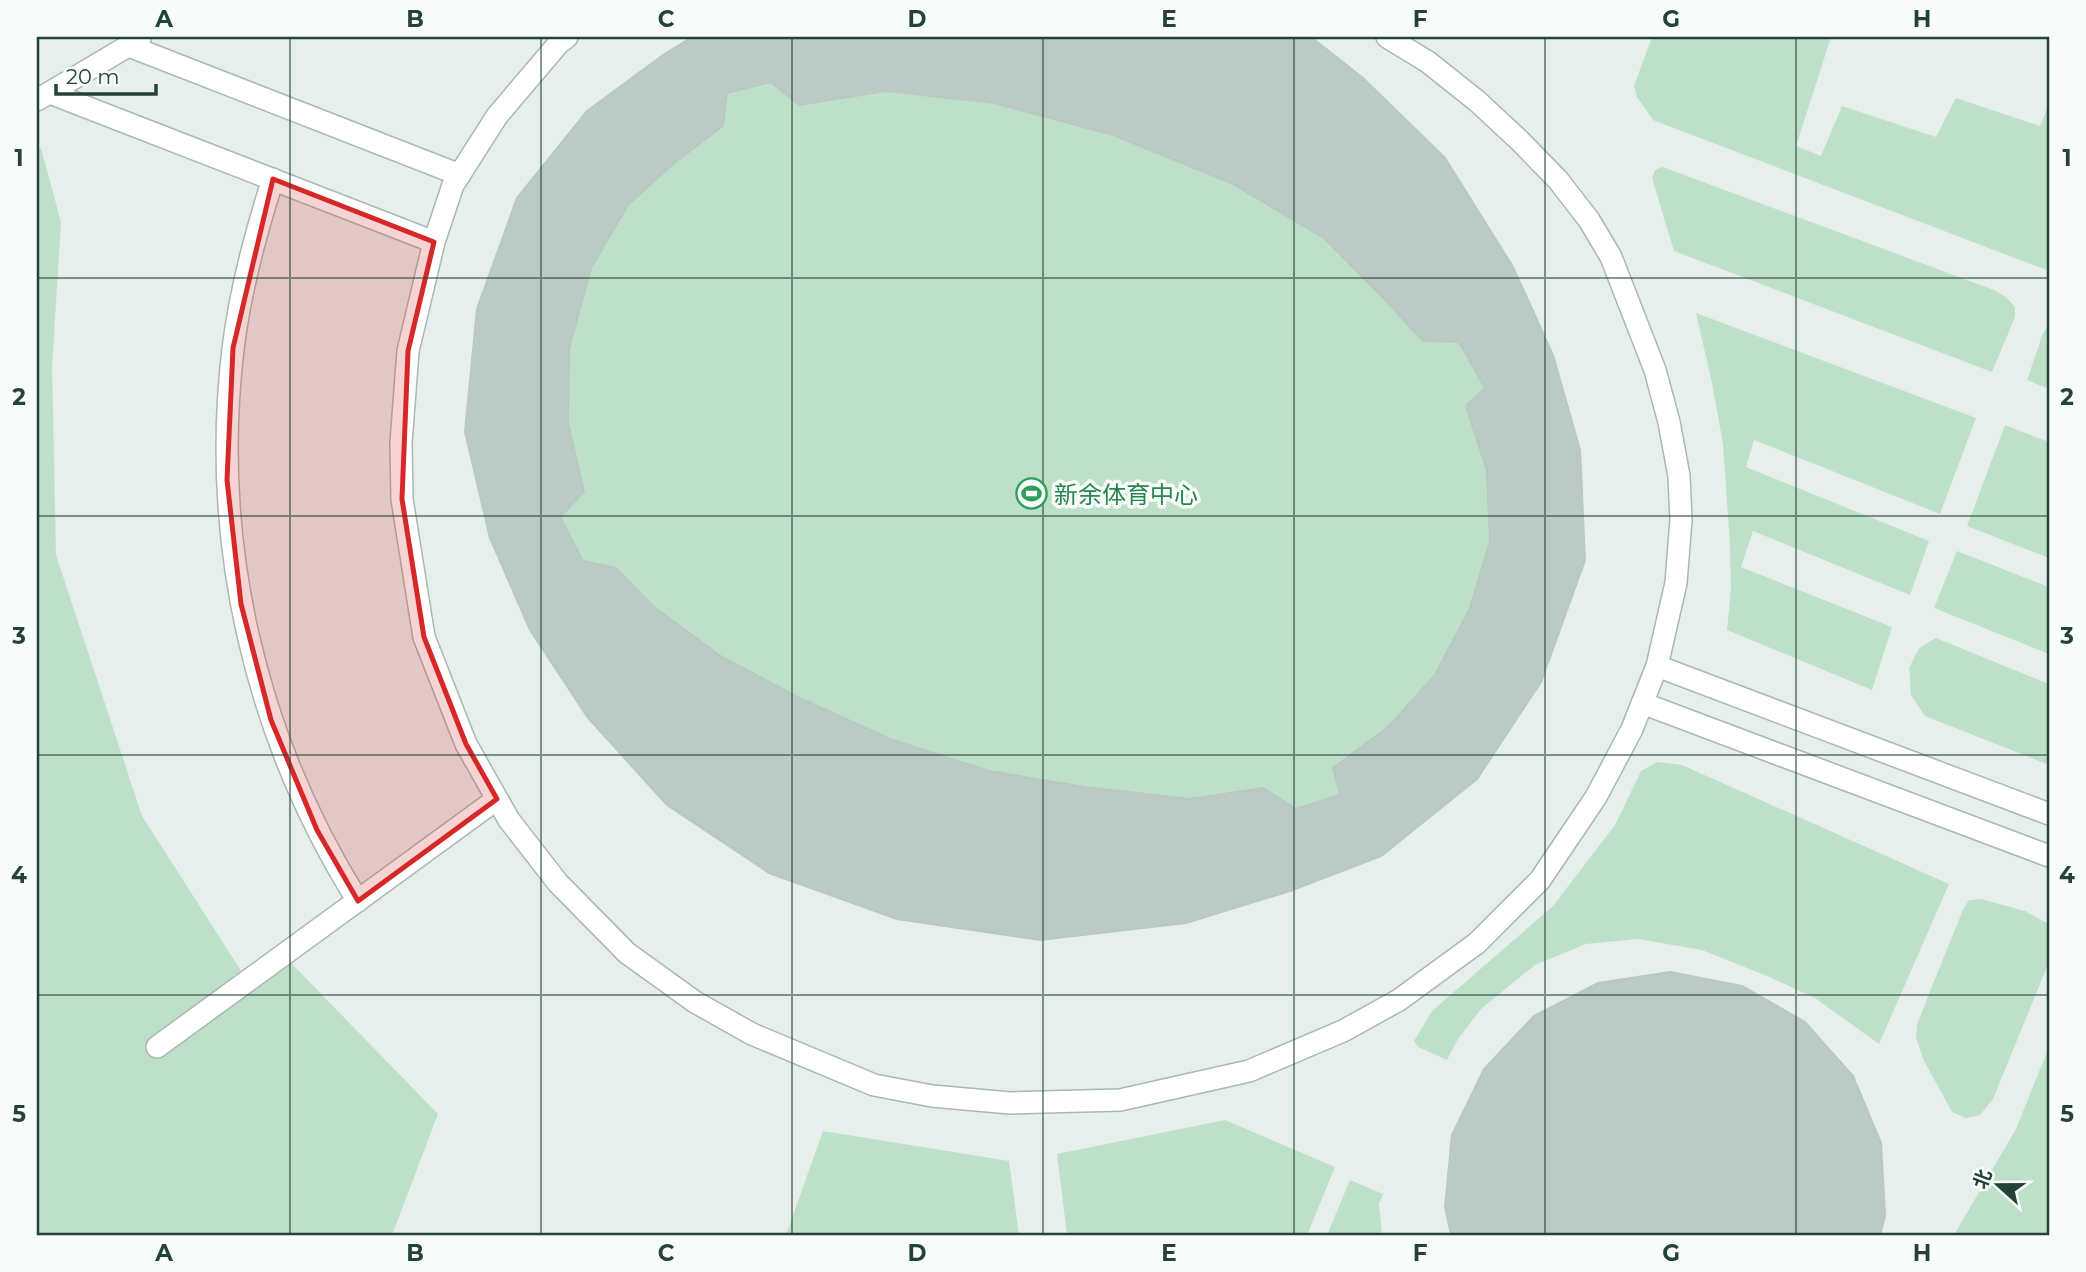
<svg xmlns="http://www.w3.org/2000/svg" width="2086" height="1272" font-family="Montserrat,'Noto Sans SC',sans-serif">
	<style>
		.green { fill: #bfe0c8 }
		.building { fill: #bbcac4; stroke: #b8c9c2; stroke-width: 2; fill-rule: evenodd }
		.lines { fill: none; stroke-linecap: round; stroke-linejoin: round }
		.minor-casing { stroke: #a8b8b2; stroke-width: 24 }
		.minor { stroke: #fff; stroke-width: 21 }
		.marked { fill: #d62828; fill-opacity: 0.2; stroke: #d62828; stroke-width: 5; stroke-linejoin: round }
		.grid { fill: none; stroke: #24423a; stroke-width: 2; stroke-opacity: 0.55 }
		.labels { text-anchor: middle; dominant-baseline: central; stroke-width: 7; stroke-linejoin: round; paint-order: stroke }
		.leisure-label { font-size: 24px; fill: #27864d; stroke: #f7fbf9; text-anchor: start }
		.neatline { fill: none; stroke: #24423a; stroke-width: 2.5 }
		.grid-label { font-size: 23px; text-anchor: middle; font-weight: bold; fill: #24423a }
	</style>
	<rect width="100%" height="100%" fill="#e6efeb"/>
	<path class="green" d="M692,37H1311L1363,78L1445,158L1513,267L1553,355L1580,450L1585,560L1541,682L1477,779L1381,856L1290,891L1186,923L1040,940L897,919L769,873L667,805L588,718L530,630L490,538L465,432L477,309L517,198L587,111L663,55Z
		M1652,37H1831L1796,146L1821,156L1842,106L1936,137L1956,98L2040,126L2049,104V271L1653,120L1637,97L1634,86Z
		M41,148L61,222L52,366L56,555L142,816L252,988L290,962L438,1114L392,1235H37V151Z
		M1663,167L1994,290L2006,297L2015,307V317L1992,372L1674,251L1652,178L1655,170Z
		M1696,313L1976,418L1940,514L1754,440L1746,467L1929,541L1910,595L1753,531L1741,567L1892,627L1872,690L1727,630L1731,589L1730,546L1723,444L1712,383Z
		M2049,324V389L2027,380L2043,333Z
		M2005,425L2049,442V558L1967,526Z
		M1957,551L2049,587V654L1934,608Z
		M1936,638L2049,684V765L1925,716L1911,695L1909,668L1919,648Z
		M1657,762L1682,765L1949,884L1879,1044L1815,998L1767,976L1702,950L1638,939L1586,944L1535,965L1482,1008L1458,1039L1447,1060L1418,1047L1414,1041L1432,1011L1553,906L1615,825L1641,771Z
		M1981,899L2025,911L2049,924V962L1993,1099L1980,1115L1966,1118L1952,1112L1923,1059L1916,1037L1917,1025L1928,996L1963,910L1969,900Z
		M2049,1047V1235H1954L2016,1129Z
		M1225,1120L1335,1167L1307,1235H1067L1057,1154Z
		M823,1131L1009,1161L1019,1235H786Z
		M1350,1180L1383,1194L1379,1204L1382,1235H1327Z"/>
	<path class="building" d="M692,37H1311L1363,78L1445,158L1513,267L1553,355L1580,450L1585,560L1541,682L1477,779L1381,856L1290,891L1186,923L1040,940L897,919L769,873L667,805L588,718L530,630L490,538L465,432L477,309L517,198L587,111L663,55ZM771,82L799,105L886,91L994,103L1113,135L1231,183L1324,238L1387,302L1423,341L1459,342L1485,388L1466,406L1487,471L1490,541L1470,608L1435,675L1389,726L1333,768L1340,795L1296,809L1263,788L1190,799L1085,787L989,771L890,739L800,698L722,657L653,606L616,568L583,561L560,517L584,492L568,423L569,349L591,268L628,205L673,164L723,126L727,93Z
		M1670,972L1742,986L1805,1022L1853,1076L1881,1143L1885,1216L1880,1235H1451L1445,1207L1452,1135L1484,1069L1534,1016L1598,983Z"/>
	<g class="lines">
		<defs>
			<path id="minor" d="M567,37L559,43L497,116L453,185L434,242L408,351L401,443L402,499L424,637L466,744L509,820L558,883L627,953L695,1002L752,1034L874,1085L932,1096L1010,1103L1120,1100L1249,1071L1343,1031L1399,1000L1477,943L1540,880L1596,797L1632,729L1657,666L1676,583L1681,520L1679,476L1669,422L1655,370L1611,257L1589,220L1558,180L1519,140L1477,101L1428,62L1387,37
				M129,46L460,175
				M50,93L434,242
				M37,100L140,39
				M273,179C255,235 240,291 233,349C210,542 255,737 358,901
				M1657,666L2049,814
				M1642,703L2049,856
				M157,1047L497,799"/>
		</defs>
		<use href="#minor" class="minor-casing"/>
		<use href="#minor" class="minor"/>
	</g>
	<path class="marked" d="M273,179L434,242L408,351L402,499L424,637L466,744L497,799L358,901L317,830L271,720L241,604L227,480L233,348Z"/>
	<path class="grid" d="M290,37V1235M541,37V1235M792,37V1235M1043,37V1235M1294,37V1235M1545,37V1235M1796,37V1235M37,278H2049M37,516H2049M37,755H2049M37,995H2049"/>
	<defs>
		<symbol id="stadium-ring" viewBox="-11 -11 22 22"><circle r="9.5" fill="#f7fbf9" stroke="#2e9e5b" stroke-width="1.5"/><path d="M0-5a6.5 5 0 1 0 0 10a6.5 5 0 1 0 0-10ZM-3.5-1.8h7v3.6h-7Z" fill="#2e9e5b"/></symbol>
	</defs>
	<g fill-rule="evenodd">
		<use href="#stadium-ring" x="1014" y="476" width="35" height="35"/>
	</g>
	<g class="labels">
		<g class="leisure-label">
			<text x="1054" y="494">新余体育中心</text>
		</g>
	</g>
	<rect width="2086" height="1272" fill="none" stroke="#f7fbf9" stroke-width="77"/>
	<g transform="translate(1998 1185) rotate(291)" stroke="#f7fbf9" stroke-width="5" paint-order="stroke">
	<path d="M0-5L12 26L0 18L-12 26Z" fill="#24423a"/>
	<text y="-10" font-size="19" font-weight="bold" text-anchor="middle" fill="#24423a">北</text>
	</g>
	<path d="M56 84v10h100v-10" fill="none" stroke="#24423a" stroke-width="3.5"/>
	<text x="66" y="84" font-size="21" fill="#24423a" stroke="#f7fbf9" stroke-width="5" paint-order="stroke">20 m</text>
	<rect x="38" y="38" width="2010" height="1196" class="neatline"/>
	<g class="grid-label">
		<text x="164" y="27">A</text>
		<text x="415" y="27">B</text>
		<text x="666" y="27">C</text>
		<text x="917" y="27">D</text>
		<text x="1169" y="27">E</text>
		<text x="1420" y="27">F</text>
		<text x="1671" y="27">G</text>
		<text x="1922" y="27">H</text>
		<text x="19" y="166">1</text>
		<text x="2067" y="166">1</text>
		<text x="19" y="405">2</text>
		<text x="2067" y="405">2</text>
		<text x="19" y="644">3</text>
		<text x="2067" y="644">3</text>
		<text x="19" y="883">4</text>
		<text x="2067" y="883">4</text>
		<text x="19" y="1122">5</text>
		<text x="2067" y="1122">5</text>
		<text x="164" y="1261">A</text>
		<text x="415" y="1261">B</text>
		<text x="666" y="1261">C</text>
		<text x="917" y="1261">D</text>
		<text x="1169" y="1261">E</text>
		<text x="1420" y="1261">F</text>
		<text x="1671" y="1261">G</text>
		<text x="1922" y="1261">H</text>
	</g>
</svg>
